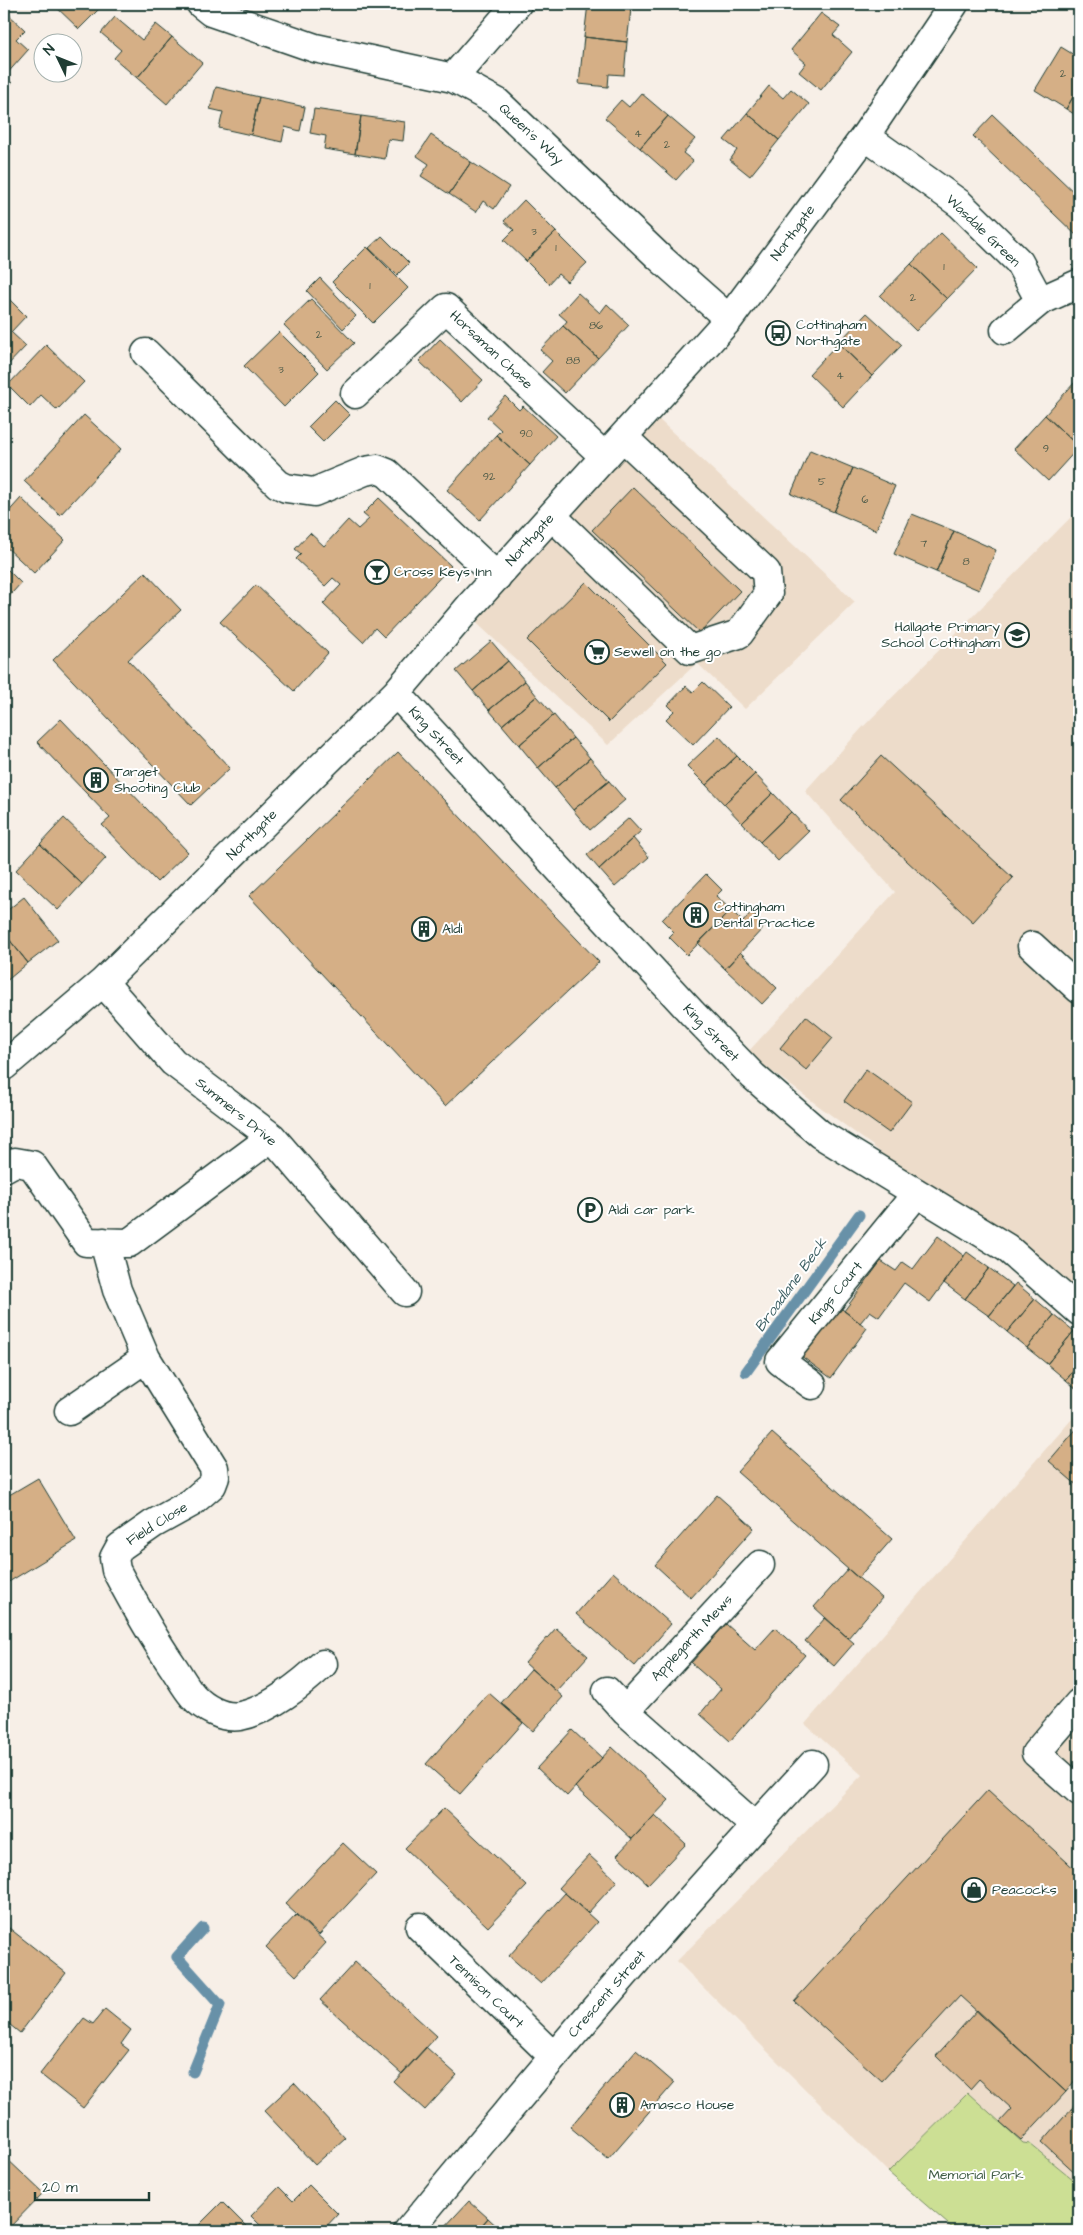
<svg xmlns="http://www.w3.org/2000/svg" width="1083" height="2235" font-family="'Architects Daughter',sans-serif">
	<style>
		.built { fill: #eddcca }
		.green { fill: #ccdf94; stroke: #768e64 }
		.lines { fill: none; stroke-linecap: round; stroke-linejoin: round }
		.stream { stroke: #6891a8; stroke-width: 11 }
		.building { fill: #d5af86; stroke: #1f3d34 }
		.minor-casing { stroke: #1f3d34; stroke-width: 31 }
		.minor { stroke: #fff; stroke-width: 28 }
		.labels { text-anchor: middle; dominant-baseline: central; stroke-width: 4; stroke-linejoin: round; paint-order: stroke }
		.number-label { font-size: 11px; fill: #4c5a48 }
		.street-label { font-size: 14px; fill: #1f3d34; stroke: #fff }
		.poi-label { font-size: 14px; fill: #1f3d34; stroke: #fff; text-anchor: start }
		.park-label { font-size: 14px; fill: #425d47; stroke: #fff }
		.water-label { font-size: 15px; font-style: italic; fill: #3e6064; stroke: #fff }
	</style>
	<rect width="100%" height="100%" fill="#f7efe7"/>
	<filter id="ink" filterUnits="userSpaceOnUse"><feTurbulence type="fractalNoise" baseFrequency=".02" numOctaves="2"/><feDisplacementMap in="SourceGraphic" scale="10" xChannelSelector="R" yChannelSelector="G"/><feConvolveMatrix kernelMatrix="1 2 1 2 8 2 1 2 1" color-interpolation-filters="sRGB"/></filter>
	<g filter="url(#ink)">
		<path class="built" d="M641,403L855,602L745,709L697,663L608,745L454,602Z
			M1079,509V1323L873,1146L747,1053L895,892L805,791L861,729Z
			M1079,1411V2184L1031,2144L1023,2143L968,2093L888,2172L677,1961L862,1775L805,1724Z"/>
		<path class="green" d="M968,2093L1023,2143L1030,2144L1079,2184V2231H956L888,2172Z"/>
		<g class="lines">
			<path class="stream" d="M746,1372L859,1215
				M193,2072L220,2005L177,1957L203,1928"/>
		</g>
		<path class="building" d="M53,4H104L79,29Z
			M588,4H619L618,7L631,9L627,42L584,37Z
			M4,10L25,30L16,39L28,50L5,76Z
			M821,13L840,27L833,35L852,52L821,90L799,72L806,63L791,50Z
			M115,17L142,40L156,24L172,37L137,78L114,58L121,50L101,33Z
			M172,37L202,63L167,104L137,78Z
			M584,37L627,42L624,75L609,74L608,87L579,84Z
			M1061,47L1079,58V87L1066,109L1035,90Z
			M4,75L12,83L4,92Z
			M769,86L783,98L791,89L809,104L779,140L747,113Z
			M216,87L259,97L251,135L219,128L223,112L210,109Z
			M1079,87V117L1066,109Z
			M641,93L668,116L640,148L605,118L621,100L629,107Z
			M259,97L305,107L300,131L285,127L282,142L251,135Z
			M314,109L361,116L355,154L324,149L326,136L310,133Z
			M747,113L779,140L750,176L730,160L737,150L724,140Z
			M993,115L1079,197V238L973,136Z
			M361,116L405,122L403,141L388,139L385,159L355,154Z
			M668,116L695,139L683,153L693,161L676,180L640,148Z
			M431,135L471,162L449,194L421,176L429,164L417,156Z
			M471,162L509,187L494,209L483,201L476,212L449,194Z
			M524,200L556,232L526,261L504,240L514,230L504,221Z
			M556,232L587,263L567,282L558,274L549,284L526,261Z
			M941,233L977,268L947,299L911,264Z
			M382,236L409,263L397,275L369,248Z
			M367,247L408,288L373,323L332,282Z
			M911,264L947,299L916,331L880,296Z
			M320,278L356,316L343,329L307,291Z
			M578,293L600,313L607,304L629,325L598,358L563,326L567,321L559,314Z
			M8,298L26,316L11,332L26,346L4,369V302Z
			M311,299L354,343L327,369L284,325Z
			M867,313L902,345L872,376L838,343Z
			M563,326L598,358L565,393L542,372L552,361L540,350Z
			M279,332L319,372L284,407L244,366Z
			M440,339L483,380L462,402L419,361Z
			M838,343L872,376L843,407L809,374Z
			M46,345L84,382L57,410L41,395L30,407L8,385Z
			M1076,381L1079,384V447L1045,415Z
			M505,396L519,410L523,406L556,436L530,465L496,435L501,430L487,417Z
			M335,400L350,415L323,442L308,427Z
			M84,415L121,449L60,515L24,481Z
			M1045,415L1079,447L1048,481L1014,449Z
			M496,435L530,465L480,520L447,490Z
			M810,450L853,468L834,512L791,494Z
			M853,468L895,486L876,530L834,512Z
			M633,487L740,591L700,633L592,530Z
			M21,498L65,540L34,573L4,545V517Z
			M379,498L451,566L384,637L375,628L363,642L323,604L341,585L333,578L325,586L296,559L301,554L295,549L310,533L324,546L348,520L358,529L369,519L363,514Z
			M912,514L954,531L936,572L894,554Z
			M954,531L996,550L979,590L936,572Z
			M4,566L21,583L4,602Z
			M145,572L181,610L128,660L230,768L191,805L53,660Z
			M586,582L667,663L609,722L527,640Z
			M256,585L328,653L294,691L220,622Z
			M491,641L508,661L473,691L456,671Z
			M508,661L525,681L489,710L473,691Z
			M4,670L9,676L4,680Z
			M525,681L537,696L502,725L489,710Z
			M703,682L729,707L693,745L666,719L674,711L668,705L686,686L693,692Z
			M537,696L554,715L519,745L502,725Z
			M554,715L573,738L538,768L519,745Z
			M61,719L188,852L157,882L102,825L110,818L37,742Z
			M719,736L737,756L706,785L687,766Z
			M573,738L590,758L555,788L538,768Z
			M398,752L599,962L445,1106L249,896Z
			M737,756L755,774L724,804L706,785Z
			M881,756L1013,878L973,922L841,800Z
			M590,758L609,781L573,810L555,788Z
			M755,774L773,793L742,823L724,804Z
			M609,781L625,800L590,830L573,810Z
			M773,793L791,812L760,842L742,823Z
			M791,812L809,831L778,861L760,842Z
			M64,818L106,858L82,884L40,844Z
			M629,818L641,831L599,869L587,855Z
			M633,838L649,857L615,887L599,869Z
			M40,844L82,884L58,910L16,870Z
			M706,874L722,890L716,896L731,910L687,955L669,937L674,932L662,920Z
			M24,897L58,940L28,963L4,933V913Z
			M731,910L743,922L751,912L765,926L725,969L698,943Z
			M4,933L28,963L4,983Z
			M740,952L777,988L762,1004L725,969Z
			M806,1016L833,1038L806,1070L780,1048Z
			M866,1069L912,1102L889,1133L844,1101Z
			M938,1236L964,1256L930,1302L904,1283L879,1317L870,1311L860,1323L844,1311L881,1261L896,1271L903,1262L913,1269Z
			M967,1252L989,1268L965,1299L944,1283Z
			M989,1268L1013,1286L989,1316L965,1299Z
			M1016,1283L1035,1299L1007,1332L989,1316Z
			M1035,1299L1054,1315L1027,1348L1007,1332Z
			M838,1306L867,1328L831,1378L801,1356Z
			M1054,1315L1074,1331L1047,1364L1027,1348Z
			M1074,1331L1079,1336V1364L1066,1380L1047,1364Z
			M1079,1364V1391L1066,1380Z
			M1079,1426V1487L1049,1461Z
			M772,1433L892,1539L858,1578L737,1472Z
			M38,1478L76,1541L7,1583L4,1577V1498Z
			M717,1495L754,1528L691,1598L655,1565Z
			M848,1569L882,1598L848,1638L814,1607Z
			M613,1572L671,1624L635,1666L576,1614Z
			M825,1618L854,1643L834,1666L805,1641Z
			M726,1624L755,1650L775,1628L805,1655L730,1741L700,1714L721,1689L691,1663Z
			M556,1628L588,1656L556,1691L525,1663Z
			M531,1669L563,1697L533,1731L501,1703Z
			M489,1693L523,1723L460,1794L426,1764Z
			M572,1730L602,1758L567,1796L537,1768Z
			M612,1747L669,1800L632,1839L575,1787Z
			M988,1790L1079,1873V2075L1066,2092L960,1996L882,2081L794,2001Z
			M444,1808L527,1886L488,1927L405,1848Z
			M655,1815L686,1844L648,1884L617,1855Z
			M343,1843L376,1874L319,1935L285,1904Z
			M589,1855L617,1881L588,1913L559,1888Z
			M565,1893L597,1922L541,1984L509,1956Z
			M296,1915L326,1943L296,1976L266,1947Z
			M4,1924L66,1973L20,2033L4,2020V1995L10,1987L4,1982Z
			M355,1962L437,2036L402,2074L320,2000Z
			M105,2009L131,2030L121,2044L129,2050L83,2108L40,2074L84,2018L93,2024Z
			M977,2010L1066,2092L1021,2140L1000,2122L1012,2109L979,2079L970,2089L936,2056Z
			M426,2047L457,2075L425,2110L394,2082Z
			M636,2050L674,2083L608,2159L570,2127Z
			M294,2083L345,2138L315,2165L264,2111Z
			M1079,2100V2176L1042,2142Z
			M4,2156L43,2193L6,2231H4Z
			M309,2185L338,2214L322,2231H266L251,2216L279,2187L293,2201Z
			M469,2201L488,2218L477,2231H441Z
			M222,2202L251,2231H193Z
			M488,2218L502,2231H477Z"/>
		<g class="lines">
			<defs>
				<path id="minor" d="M201,4L211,12L315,48L453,78L497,102L659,257L729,319
					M453,78L517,4
					M865,136L960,204L1019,262L1040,301
					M1005,330L1040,301L1078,284
					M146,353L278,484L286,488L314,492L365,471L377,469L387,473L497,577
					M355,394L446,308L605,457
					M552,516L690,650L739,634L768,594L766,572L623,437
					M396,693L692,1013L753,1076L820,1134L1007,1248L1079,1311
					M1032,946L1079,989
					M103,982L173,1062L272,1137L405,1292
					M4,1066L103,982L396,693L470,606L729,319L865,136L954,4
					M4,1168L15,1162L32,1165L86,1242L129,1243L272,1137
					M104,1242L117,1290L146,1358L214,1468L215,1477L212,1485L191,1503L153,1524L120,1547L114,1558L116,1570C134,1604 152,1636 174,1668C180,1677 186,1688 193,1696C204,1708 223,1719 240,1716C268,1711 303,1683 323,1664
					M812,1385L780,1361L917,1193
					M69,1411L146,1358
					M607,1691L625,1711L755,1826
					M1079,1703L1036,1753L1079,1791
					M625,1711L760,1565
					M420,1927L553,2056
					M408,2231C539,2072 673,1915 813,1764"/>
			</defs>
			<use href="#minor" class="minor-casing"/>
			<use href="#minor" class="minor"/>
		</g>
	</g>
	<defs>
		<symbol id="bus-ring" viewBox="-11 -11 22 22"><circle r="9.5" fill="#fff" stroke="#1f3d34" stroke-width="1.5"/><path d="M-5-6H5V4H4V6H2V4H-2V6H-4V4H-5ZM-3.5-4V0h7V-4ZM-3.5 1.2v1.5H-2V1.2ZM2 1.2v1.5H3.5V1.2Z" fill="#1f3d34"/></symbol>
		<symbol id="bar-ring" viewBox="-11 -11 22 22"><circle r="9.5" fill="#fff" stroke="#1f3d34" stroke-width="1.5"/><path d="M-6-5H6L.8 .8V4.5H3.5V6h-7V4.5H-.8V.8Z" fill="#1f3d34"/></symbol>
		<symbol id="school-ring" viewBox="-11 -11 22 22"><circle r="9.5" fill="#fff" stroke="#1f3d34" stroke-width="1.5"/><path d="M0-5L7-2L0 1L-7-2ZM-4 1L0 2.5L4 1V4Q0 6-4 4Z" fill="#1f3d34"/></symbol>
		<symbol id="supermarket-ring" viewBox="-11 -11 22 22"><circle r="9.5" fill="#fff" stroke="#1f3d34" stroke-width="1.5"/><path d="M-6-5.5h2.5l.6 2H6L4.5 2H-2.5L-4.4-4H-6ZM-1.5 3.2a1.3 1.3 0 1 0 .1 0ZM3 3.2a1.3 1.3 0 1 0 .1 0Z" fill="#1f3d34"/></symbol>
		<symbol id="building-ring" viewBox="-11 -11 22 22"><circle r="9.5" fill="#fff" stroke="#1f3d34" stroke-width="1.5"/><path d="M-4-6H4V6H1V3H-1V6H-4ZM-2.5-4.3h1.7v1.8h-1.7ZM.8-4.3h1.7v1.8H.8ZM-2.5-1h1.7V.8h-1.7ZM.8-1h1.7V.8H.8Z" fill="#1f3d34"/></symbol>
		<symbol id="parking-ring" viewBox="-11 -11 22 22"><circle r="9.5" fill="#fff" stroke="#1f3d34" stroke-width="1.5"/><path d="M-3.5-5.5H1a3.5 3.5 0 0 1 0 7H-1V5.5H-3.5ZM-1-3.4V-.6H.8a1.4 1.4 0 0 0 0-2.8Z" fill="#1f3d34"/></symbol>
		<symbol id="shop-ring" viewBox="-11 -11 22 22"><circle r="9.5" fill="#fff" stroke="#1f3d34" stroke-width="1.5"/><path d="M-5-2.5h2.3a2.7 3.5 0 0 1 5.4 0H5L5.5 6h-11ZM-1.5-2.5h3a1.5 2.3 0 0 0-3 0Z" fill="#1f3d34"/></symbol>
	</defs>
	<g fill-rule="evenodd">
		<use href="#bus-ring" x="764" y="319" width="28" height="28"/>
		<use href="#bar-ring" x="363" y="558" width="28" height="28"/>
		<use href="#school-ring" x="1003" y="621" width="28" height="28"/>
		<use href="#supermarket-ring" x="583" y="638" width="28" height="28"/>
		<use href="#building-ring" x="82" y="766" width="28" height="28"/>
		<use href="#building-ring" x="682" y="901" width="28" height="28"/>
		<use href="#building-ring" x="410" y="915" width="28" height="28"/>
		<use href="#parking-ring" x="576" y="1196" width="28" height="28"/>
		<use href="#shop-ring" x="960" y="1876" width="28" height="28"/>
		<use href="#building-ring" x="608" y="2091" width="28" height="28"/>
	</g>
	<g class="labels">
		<g class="number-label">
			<text x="1063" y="73">2</text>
			<text x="638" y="133">4</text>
			<text x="667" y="144">2</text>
			<text x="534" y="231">3</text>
			<text x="556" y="247">1</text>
			<text x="944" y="266">1</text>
			<text x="370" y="285">1</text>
			<text x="913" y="297">2</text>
			<text x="596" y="325">86</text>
			<text x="319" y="334">2</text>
			<text x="573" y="360">88</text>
			<text x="281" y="369">3</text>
			<text x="840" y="375">4</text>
			<text x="526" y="433">90</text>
			<text x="1046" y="448">9</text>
			<text x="489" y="476">92</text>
			<text x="822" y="481">5</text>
			<text x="865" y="499">6</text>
			<text x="924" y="543">7</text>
			<text x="966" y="561">8</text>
		</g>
		<g class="street-label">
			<text transform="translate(531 134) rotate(43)">Queen's Way</text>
			<text transform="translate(983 231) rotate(44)">Wasdale Green</text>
			<text transform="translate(793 233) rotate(-54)">Northgate</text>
			<text transform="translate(491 350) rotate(43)">Horsaman Chase</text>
			<text transform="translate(530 540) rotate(-48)">Northgate</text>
			<text transform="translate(436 736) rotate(47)">King Street</text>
			<text transform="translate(252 835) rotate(-45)">Northgate</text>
			<text transform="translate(711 1033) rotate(46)">King Street</text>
			<text transform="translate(236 1112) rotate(39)">Summers Drive</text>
			<text transform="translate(836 1293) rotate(-51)">Kings Court</text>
			<text transform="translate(157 1524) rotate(-32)">Field Close</text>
			<text transform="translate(692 1638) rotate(-47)">Applegarth Mews</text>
			<text transform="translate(486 1992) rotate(44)">Tennison Court</text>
			<text transform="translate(607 1994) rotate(-49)">Crescent Street</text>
		</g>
		<g class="poi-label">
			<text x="796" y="325">Cottingham<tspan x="796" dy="16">Northgate</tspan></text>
			<text x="394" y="572">Cross Keys Inn</text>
			<text x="1000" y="627" text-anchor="end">Hallgate Primary<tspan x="1000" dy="16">School Cottingham</tspan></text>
			<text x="614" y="652">Sewell on the go</text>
			<text x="114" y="772">Target<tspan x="114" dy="16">Shooting Club</tspan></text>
			<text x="714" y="907">Cottingham<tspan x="714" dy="16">Dental Practice</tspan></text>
			<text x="442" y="929">Aldi</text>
			<text x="608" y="1210">Aldi car park</text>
			<text x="992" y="1890">Peacocks</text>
			<text x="640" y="2105">Amasco House</text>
		</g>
		<g class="park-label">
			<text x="976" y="2175">Memorial Park</text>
		</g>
		<g class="water-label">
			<text transform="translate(791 1285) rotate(-54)">Broadlane Beck</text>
		</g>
	</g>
	<rect width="1083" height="2235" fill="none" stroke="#fff" stroke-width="20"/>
	<rect x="10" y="10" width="1063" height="2215" fill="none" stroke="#1f3d34" stroke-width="2" filter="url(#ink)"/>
	<g transform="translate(58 58) rotate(313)"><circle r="24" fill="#ffffff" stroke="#a5b1ae"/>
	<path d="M0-4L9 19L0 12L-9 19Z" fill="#1f3d34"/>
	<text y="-8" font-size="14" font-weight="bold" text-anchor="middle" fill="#1f3d34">N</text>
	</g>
	<path d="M35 2192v8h114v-8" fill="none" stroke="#1f3d34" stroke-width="2.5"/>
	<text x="42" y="2192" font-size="15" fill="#1f3d34" stroke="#ffffff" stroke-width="4" paint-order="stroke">20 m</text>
</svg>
